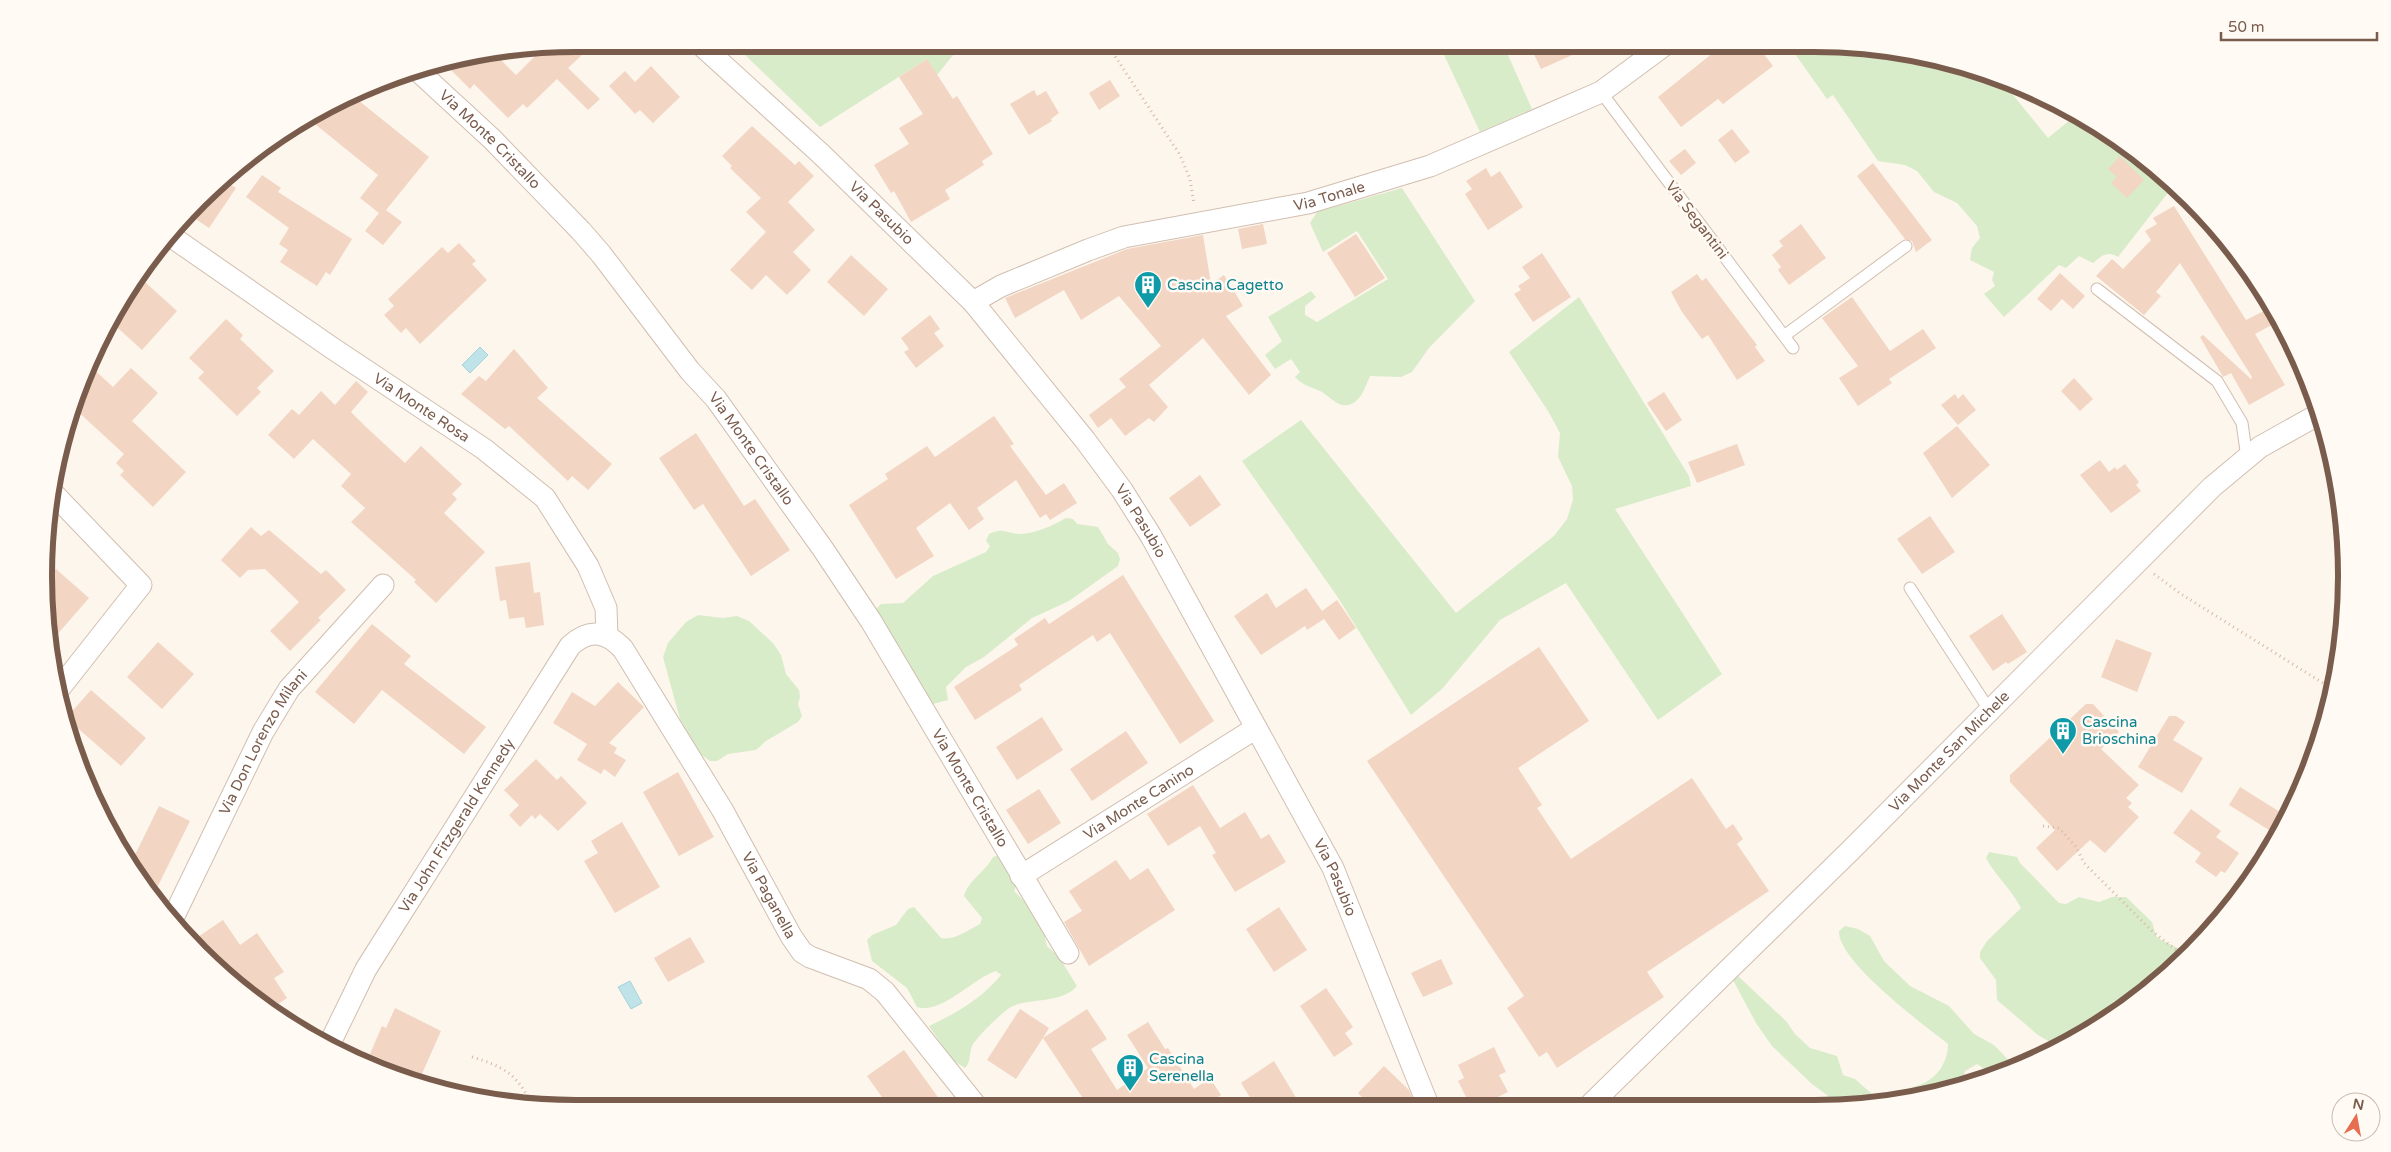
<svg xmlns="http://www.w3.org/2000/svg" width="2391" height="1152" font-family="'Varela Round',sans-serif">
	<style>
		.green { fill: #d8ecc9 }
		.water { fill: #bfe3e8; stroke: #a5d3da }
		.building { fill: #f3d5c3 }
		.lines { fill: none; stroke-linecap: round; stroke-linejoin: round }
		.service-casing { stroke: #d1beb0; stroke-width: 13 }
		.minor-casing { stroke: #d1beb0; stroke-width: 23 }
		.path { stroke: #d9b8a5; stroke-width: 3; stroke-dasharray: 1 4; stroke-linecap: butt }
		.service { stroke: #fff; stroke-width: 11 }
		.minor { stroke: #fff; stroke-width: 21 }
		.labels { text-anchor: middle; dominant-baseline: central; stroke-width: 5; stroke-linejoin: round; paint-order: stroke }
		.street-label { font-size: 15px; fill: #7a5c4d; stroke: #fffaf3 }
		.culture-label { font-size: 15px; fill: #0d838f; stroke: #fffaf3; text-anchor: start }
		.rim { fill: none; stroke: #7a5c4d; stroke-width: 6 }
	</style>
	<rect width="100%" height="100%" fill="#fdf6ec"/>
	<path class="green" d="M756,44H962L937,75L927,59L820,127L744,54Z
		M1439,44H1503L1532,109L1480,132Z
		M1788,44H1815L1919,54L2000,79L2048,138L2076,115L2111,134L2174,185L2118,257C2107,250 2102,256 2093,263L2079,256L2066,268L2059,265L2004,317L1984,294L1995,286L1992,280L1994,272L1970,260L1972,248L1980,238L1977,226L1957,203L1934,192L1917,171L1905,165L1878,161L1833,95L1827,99Z
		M1402,188L1475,301L1429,348L1412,372L1401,377L1370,376C1365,388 1359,408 1342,405C1335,403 1328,396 1322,392C1312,387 1303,386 1295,377L1300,372L1291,359L1275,369L1265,355L1282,341L1268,317L1311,291L1316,297L1305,306V315L1317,322L1388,279L1357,231L1323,252L1310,223L1317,212Z
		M1579,297L1689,476L1691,486L1615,509L1722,674L1658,720L1566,583L1500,620L1442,689L1411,715L1337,596L1242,461L1301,420L1456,613L1554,536L1567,519L1573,500L1572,486L1558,457L1560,433L1548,411L1509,352Z
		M1066,518L1073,519L1077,524L1098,527L1108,544L1118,553L1120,559L1118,566L1069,601L1032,618L984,657L966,667L946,687L948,700L929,705L874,621L876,609L881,604L903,603L933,576L986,552L990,546L986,541L989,534C1004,527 1005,533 1020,534C1034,534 1054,525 1066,518Z
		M698,615L723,618L737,616L749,621L773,643L781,655L786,674L799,690L800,697L798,704L802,716L798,722L766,741L756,750L728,754L717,761H710L699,753L680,719L663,657L668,643L686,622Z
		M1989,852L2017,857L2020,863L2059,903L2066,904L2079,897L2099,902L2112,897H2126L2152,922L2156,936L2161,940L2182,950L2184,954L2139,998L2047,1051L2051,1048L2050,1042L2038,1035L1997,1000L1996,980L1980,958V952L1987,941L2021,908C2011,888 1996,877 1986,858Z
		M1006,853L1021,876L1014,891L1028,905L1044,933L1047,946L1059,957L1077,986C1062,1004 1027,998 1011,1007C1003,1011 975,1039 972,1046C969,1054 971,1062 965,1068L952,1060L929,1026C957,1013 981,999 1001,975L996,971C972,979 941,1015 917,1007L907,988L872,961L867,940L872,935L896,925L908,909L914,907L941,938C954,941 968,930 980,924L982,918L964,896C968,881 985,872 993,857Z
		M1845,926L1858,929L1870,936L1884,961L1910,986L1949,1006L1974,1034L1994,1045L2016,1068L1993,1075L1977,1064L1965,1071L1962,1083L1885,1104H1839L1812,1084L1772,1046L1756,1023L1733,980L1738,976L1786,1021L1795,1034L1810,1048L1837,1056L1843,1075L1855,1079L1880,1101C1891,1099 1896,1095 1906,1090C1911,1087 1918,1086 1924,1083C1939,1076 1948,1060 1948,1044C1924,1025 1837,961 1839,931Z"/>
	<path class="water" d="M480,347L488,355L470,373L462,365Z
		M630,981L642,1003L631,1009L618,987Z"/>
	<path class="building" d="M575,44L584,53L568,68L600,99L588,110L557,79L527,108L523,104L508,118L474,84L470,89L443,62L472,54L493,52L516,75L544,47Z
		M1529,44H1597L1541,69Z
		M1724,44H1756L1773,66L1723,104L1718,99L1681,127L1658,97Z
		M927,59L953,99L957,96L993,154L982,161L984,165L945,190L950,199L911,222L894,191L891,193L874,165L909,144L899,128L923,114L899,77Z
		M651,66L680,97L653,123L640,110L635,114L609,86L625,71L635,82Z
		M1110,80L1120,96L1099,110L1089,93Z
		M1034,90L1037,96L1046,91L1059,113L1051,119L1052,121L1029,135L1010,104Z
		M353,96L429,157L386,210L402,222L383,245L365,231L379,213L360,198L378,175L310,120L316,112Z
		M752,126L795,165L799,161L814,176L788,202L815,230L793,252L811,270L787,295L766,275L752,290L730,270L766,232L746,212L761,198L730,168L732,166L722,156Z
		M1732,129L1750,152L1735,163L1718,140Z
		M1685,149L1696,163L1681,175L1669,161Z
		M2120,156L2144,180L2127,198L2111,183L2117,177L2108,169Z
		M1873,163L1932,240L1916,252L1912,241L1905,239L1857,176Z
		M1486,168L1491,177L1500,171L1523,207L1488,230L1465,194L1472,189L1466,181Z
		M262,175L281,188L278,192L352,239L330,275L326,272L317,286L280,262L288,250L279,244L289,228L246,197Z
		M224,180L236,188L209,228L188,214Z
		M2174,206L2246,320L2272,307L2279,321L2255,334L2285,385L2249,405L2231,373L2223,377L2222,375L2200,337L2203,335L2251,379L2252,377L2180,263L2156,292L2161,296L2144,315L2096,276L2112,259L2123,269L2151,240L2145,231L2157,224L2153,218Z
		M1263,224L1267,244L1242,249L1238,229Z
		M1801,224L1826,258L1789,285L1778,270L1781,267L1772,255L1783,246L1779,241Z
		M1356,234L1385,278L1355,297L1327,253Z
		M1203,235L1211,284L1224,275L1243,306L1226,316L1271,375L1249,395L1203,338L1149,385L1168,407L1154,422L1149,418L1125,436L1111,418L1098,428L1089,415L1126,387L1119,379L1161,346L1119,296L1081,320L1064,290L1015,318L1005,298L1127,249Z
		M459,243L476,261L472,264L487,280L420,344L406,328L401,333L384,315L394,306L388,299L442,247L448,253Z
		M1542,253L1571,297L1533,322L1514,294L1521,290L1518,286L1530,278L1522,267Z
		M851,255L888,289L864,316L827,282Z
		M2060,273L2085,296L2073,309L2062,299L2051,311L2037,299Z
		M1697,274L1702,281L1706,278L1757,345L1755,347L1765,361L1737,380L1708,335L1702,339L1682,312L1671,292Z
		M145,282L177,311L142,350L110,321Z
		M1852,297L1890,351L1923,329L1936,348L1889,379L1892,383L1858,406L1839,378L1858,366L1822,318Z
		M930,315L940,329L934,333L944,346L916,368L904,352L909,349L901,338Z
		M226,319L243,335L240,339L274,371L257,388L261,392L237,416L198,378L204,372L189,358Z
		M514,349L548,388L537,398L612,464L588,490L572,476L568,481L509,426L505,429L461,394L479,376L486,381Z
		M88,364L113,387L131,368L158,393L132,421L186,472L153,507L120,475L124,471L116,463L124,454L74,408Z
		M2074,378L2093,399L2080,411L2061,391Z
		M356,381L368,392L351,412L366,427L405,463L421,446L462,484L452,494L457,499L444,513L485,552L436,603L414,582L416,580L351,522L365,508L341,486L351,474L313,439L294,459L268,435L292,409L299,415L321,391L335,405Z
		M1664,392L1682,420L1666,431L1647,403Z
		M1955,394L1958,399L1963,394L1976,410L1958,425L1941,405Z
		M994,416L1014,444L1010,446L1046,495L1064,483L1077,503L1050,520L1046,514L1040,518L1016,480L977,508L984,519L969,530L950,503L916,528L934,556L896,579L849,505L888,479L885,474L927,446L935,457Z
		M1957,426L1990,465L1952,498L1923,453Z
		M696,433L744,506L755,499L790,550L751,576L703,504L694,510L659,458Z
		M1737,444L1745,465L1697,483L1688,462Z
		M2100,460L2109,472L2115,467L2117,470L2125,464L2139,482L2136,485L2141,491L2111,513L2080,475Z
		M1200,475L1221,505L1190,527L1169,498Z
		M1930,516L1955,552L1922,574L1897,539Z
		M251,527L261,536L269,530L321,574L326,570L346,590L318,618L321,620L290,651L270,631L299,602L265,569L248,570L240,578L221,560Z
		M530,562L534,593L540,592L544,625L526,628L524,617L509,619L506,600L500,601L495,567Z
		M56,569L89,598L48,645L46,580Z
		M1123,575L1214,721L1180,744L1110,633L1097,642L1093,635L1019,685L1022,690L975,720L954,687L1018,645L1014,639L1045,618L1049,624Z
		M1306,588L1322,611L1337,600L1356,628L1339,640L1324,619L1307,630L1305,626L1261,655L1234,616L1267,593L1276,608Z
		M2002,614L2027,652L2008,664L2006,662L1993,671L1969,636Z
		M372,624L411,656L404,664L486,727L464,754L382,690L354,724L315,692Z
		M2116,639L2152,653L2137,692L2101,677Z
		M158,642L194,674L162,709L127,677Z
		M1539,647L1589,721L1518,768L1542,805L1537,808L1571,859L1692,778L1726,829L1733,824L1743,839L1737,844L1769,891L1647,972L1664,997L1557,1068L1547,1052L1539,1057L1507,1008L1524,996L1367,761Z
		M618,682L644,707L609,743L617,748L614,753L626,760L615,777L604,769L601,774L577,760L587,744L553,723L572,692L595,706Z
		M91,690L146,738L121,766L66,718Z
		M2086,704H2093L2119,732L2101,749L2139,785L2126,798L2132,803L2128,807L2139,817L2105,853L2090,840L2057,871L2036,848L2055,830L2010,782V775Z
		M2169,716H2176L2185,722L2173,740L2203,758L2182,793L2138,767Z
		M1042,717L1063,750L1017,780L996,747Z
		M1126,731L1148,763L1092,801L1070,769Z
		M536,759L557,780L561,776L587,803L558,831L540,814L535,819L532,815L520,827L509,815L519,805L504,790Z
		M678,772L714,837L679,856L643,792Z
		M1193,785L1220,828L1245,812L1261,839L1269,834L1286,862L1235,892L1212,855L1216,853L1200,826L1168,846L1147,814Z
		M2240,787L2280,812L2269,830L2229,805Z
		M1039,789L1061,823L1028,844L1006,810Z
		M159,806L190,821L152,898L131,863Z
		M2191,809L2221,831L2216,837L2239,853L2225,873L2221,871L2216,877L2195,862L2201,853L2173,833Z
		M622,822L660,887L615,913L584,861L598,853L591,841Z
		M1116,860L1130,880L1148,868L1175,910L1089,966L1064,922L1082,911L1069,891Z
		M1279,907L1307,950L1274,972L1246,929Z
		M223,920L240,945L257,933L284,972L274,978L287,998L269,1010L225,976L192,941Z
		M690,937L705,962L668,982L654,958Z
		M1441,959L1453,984L1423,997L1411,973Z
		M1326,988L1353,1027L1345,1033L1353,1044L1334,1057L1300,1006Z
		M395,1008L441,1031L421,1076L370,1054L382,1026L386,1028Z
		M1020,1009L1049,1028L1043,1038L1087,1009L1107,1039L1091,1049L1117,1090L1148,1068L1127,1035L1148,1022L1165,1049L1168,1048L1194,1089L1210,1078L1221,1095L1205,1106H1088L1043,1038L1016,1079L987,1060Z
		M1494,1047L1506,1072L1499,1075L1508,1092L1481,1105H1470L1458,1081L1464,1078L1458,1065Z
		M904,1050L945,1107H889L867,1076Z
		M1274,1061L1301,1106H1260L1254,1097L1251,1099L1241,1083Z
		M1384,1066L1409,1090L1415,1105H1370L1358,1093Z"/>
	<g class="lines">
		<defs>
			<path id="service" d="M1601,92L1793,348
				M2097,289L2217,381L2242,423L2247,458
				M1784,336L1906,246
				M1910,588L1990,711"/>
			<g id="minor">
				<path id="s1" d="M700,44L821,154L973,302L1085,440L1122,490L1151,536L1333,868L1428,1105"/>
				<path id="s2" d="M416,69L492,139L581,231L601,254L690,371L716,399L823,549L871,621L1068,953"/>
				<path id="s3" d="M169,235L332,348L484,449L545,498L588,566L606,608L607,636"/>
				<path id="s4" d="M973,302L1001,286L1088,250L1124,237L1308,203L1430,166L1601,92L1666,44"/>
				<path d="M51,491L141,585L59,689"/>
				<path id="s5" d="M1021,876L1256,728"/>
				<path id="s6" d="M172,920L263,732L289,689L383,585"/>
				<path id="s7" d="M329,1045L366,969L570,646C589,628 606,631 623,649L723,811L791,936L802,952L810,957L869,979L885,992L977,1107"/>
				<path id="s8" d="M1590,1105L1851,850L2212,487L2260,447L2319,414"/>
			</g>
		</defs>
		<use href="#service" class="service-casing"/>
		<use href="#minor" class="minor-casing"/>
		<path class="path" d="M1107,44L1180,155L1190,179L1194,204
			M2154,574L2181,594L2334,690
			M2043,826L2059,828L2076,847L2084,863L2153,932L2183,955
			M472,1057C502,1066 518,1074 531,1104"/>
		<use href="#service" class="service"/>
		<use href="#minor" class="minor"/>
	</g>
	<defs>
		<symbol id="building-pin" viewBox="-11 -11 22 30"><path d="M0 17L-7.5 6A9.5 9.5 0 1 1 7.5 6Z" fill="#0f9aa8" stroke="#fffaf3"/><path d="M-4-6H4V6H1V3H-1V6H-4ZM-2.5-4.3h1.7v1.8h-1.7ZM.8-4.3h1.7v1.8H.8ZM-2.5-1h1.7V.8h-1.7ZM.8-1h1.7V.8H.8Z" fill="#fff"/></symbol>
	</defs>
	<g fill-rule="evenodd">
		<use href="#building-pin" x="1132" y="269" width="32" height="43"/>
		<use href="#building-pin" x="2047" y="715" width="32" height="43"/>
		<use href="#building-pin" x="1114" y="1052" width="32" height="43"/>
	</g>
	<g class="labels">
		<g class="street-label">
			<text stroke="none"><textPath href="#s2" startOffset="102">Via Monte Cristallo</textPath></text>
			<text stroke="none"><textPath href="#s4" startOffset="374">Via Tonale</textPath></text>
			<text stroke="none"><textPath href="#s1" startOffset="248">Via Pasubio</textPath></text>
			<text transform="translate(1697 220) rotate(53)">Via Segantini</text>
			<text stroke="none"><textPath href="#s3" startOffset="306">Via Monte Rosa</textPath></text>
			<text stroke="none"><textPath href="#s2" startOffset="508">Via Monte Cristallo</textPath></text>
			<text stroke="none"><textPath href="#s1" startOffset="652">Via Pasubio</textPath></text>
			<text stroke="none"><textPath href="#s6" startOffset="200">Via Don Lorenzo Milani</textPath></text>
			<text stroke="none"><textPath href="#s8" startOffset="504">Via Monte San Michele</textPath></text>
			<text stroke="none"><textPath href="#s2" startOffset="912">Via Monte Cristallo</textPath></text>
			<text stroke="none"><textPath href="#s5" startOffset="139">Via Monte Canino</textPath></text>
			<text stroke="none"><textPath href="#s7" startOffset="254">Via John Fitzgerald Kennedy</textPath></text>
			<text stroke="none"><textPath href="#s1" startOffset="1058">Via Pasubio</textPath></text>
			<text stroke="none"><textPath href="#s7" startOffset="814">Via Paganella</textPath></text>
		</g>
		<g class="culture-label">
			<text x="1167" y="285">Cascina Cagetto</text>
			<text x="2082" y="722">Cascina<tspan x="2082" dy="17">Brioschina</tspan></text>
			<text x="1149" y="1059">Cascina<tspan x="1149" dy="17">Serenella</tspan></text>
		</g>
	</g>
	<path d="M0 0H2391V1152H0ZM576 52H1814A524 524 0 0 1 2338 576V576A524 524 0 0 1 1814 1100H576A524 524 0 0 1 52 576V576A524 524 0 0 1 576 52Z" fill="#fffaf3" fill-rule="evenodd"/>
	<path class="rim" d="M576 52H1814A524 524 0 0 1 2338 576V576A524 524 0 0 1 1814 1100H576A524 524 0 0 1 52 576V576A524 524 0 0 1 576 52Z"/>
	<g transform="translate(2356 1117) rotate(11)"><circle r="24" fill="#fffaf3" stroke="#cabbb1"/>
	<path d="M0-4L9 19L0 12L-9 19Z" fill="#e76f51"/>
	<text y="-8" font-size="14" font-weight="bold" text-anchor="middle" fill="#7a5c4d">N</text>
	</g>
	<path d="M2221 32v8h156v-8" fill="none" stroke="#7a5c4d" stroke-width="2.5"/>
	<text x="2228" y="32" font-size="15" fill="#7a5c4d" stroke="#fffaf3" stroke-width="4" paint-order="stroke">50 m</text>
</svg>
